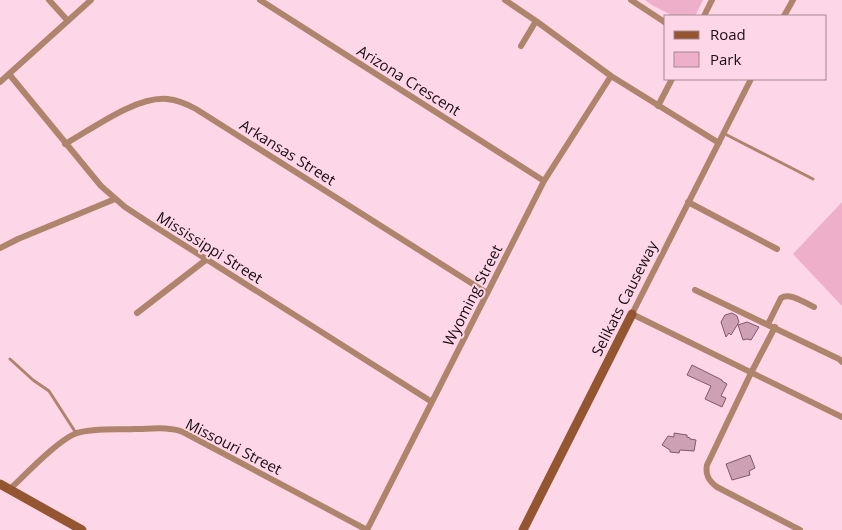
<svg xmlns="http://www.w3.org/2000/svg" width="842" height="530" font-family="'Open Sans',sans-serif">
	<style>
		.green { fill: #eeafcb }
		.building { fill: #cda0b4; stroke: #81596b }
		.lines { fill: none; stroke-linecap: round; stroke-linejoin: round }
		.lane { stroke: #af846c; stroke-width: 3 }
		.street { stroke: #af846c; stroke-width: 6 }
		.secondary { stroke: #935630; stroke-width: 9 }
		.labels { text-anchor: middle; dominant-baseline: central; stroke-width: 4; stroke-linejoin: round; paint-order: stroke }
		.street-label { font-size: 15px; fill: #1b0c13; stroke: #fdd7e7 }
	</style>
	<rect width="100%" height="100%" fill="#fdd7e7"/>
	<path class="green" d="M645,0H703L695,16H673L652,5Z
		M842,202V306L793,254Z"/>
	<path class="building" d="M732,313L737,316L739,322L731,335L729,333L726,337L721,322L725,315Z
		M747,322L759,327L751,340L747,339L743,340L738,325Z
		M692,365L722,380V381L727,384L721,396L726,398L722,407L705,399L711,386L687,375Z
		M674,433L687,435V437L690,438V439L696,440L694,451L680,450L679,453L670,452V450L662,445L668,436L674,437Z
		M750,455L755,468L749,471L750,475L732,480L726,464Z"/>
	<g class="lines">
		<path class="lane" d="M725,134L813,179
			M10,359L33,380L49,391L76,433"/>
		<path class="street" d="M49,0L68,21
			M260,0L544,181
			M505,0L536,21L611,76L719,143
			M631,0L666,23
			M704,16L712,0
			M784,16L793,0
			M521,46L536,21
			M9,74L101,186L125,207L154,226L432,402
			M751,79L632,314L842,417
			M0,82L91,0
			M658,106L672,79
			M65,144C92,129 136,96 167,99C178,100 187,104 196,109L487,293
			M688,202L777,249
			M0,248L18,239L115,199
			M695,290L839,359L842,362
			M137,313L207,259
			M768,324L781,298C790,292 805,303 814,307
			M775,327L751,373L707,465C705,475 709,481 717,487L800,530
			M10,489C25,475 59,439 77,433C95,428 116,430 134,429C150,429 168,426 183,432L367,530
			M367,530L544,181L611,76"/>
		<path class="secondary" d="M0,484L82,530
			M523,530L632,314"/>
	</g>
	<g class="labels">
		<g class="street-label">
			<text transform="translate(409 80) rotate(32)">Arizona Crescent</text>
			<text transform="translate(288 152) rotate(32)">Arkansas Street</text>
			<text transform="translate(210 247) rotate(32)">Mississippi Street</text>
			<text transform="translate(472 295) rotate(-63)">Wyoming Street</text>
			<text transform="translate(624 298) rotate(-63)">Selikats Causeway</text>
			<text transform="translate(234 446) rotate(27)">Missouri Street</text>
		</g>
	</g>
	<rect x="664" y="15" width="162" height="65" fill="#fdd7e7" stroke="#a38692"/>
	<rect x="674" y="31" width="25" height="8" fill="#935630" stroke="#a38692"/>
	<text x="710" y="40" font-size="15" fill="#1b0c13">Road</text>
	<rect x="674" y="52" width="25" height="15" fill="#eeafcb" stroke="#a38692"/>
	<text x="710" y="65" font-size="15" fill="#1b0c13">Park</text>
</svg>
